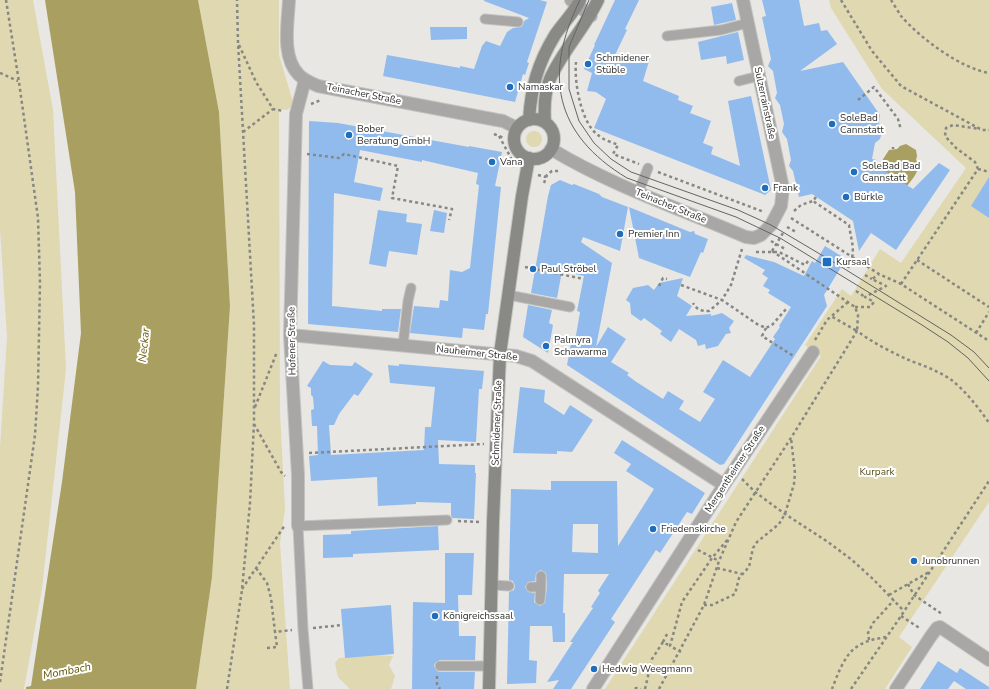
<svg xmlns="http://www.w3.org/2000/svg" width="989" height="689" font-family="'Nunito Sans',sans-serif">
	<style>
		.green { fill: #dfd8b0 }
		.water { fill: #a99f60 }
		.building { fill: #91bbec; fill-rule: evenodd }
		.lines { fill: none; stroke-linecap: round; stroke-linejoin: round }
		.lane-casing { stroke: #c3c3bf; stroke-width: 11 }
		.street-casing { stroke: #c3c3bf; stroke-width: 14 }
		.secondary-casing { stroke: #c3c3bf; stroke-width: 14 }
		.path { stroke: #878784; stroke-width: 2.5; stroke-dasharray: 3 3; stroke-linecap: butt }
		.lane { stroke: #a8a7a6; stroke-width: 9 }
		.street { stroke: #a8a7a6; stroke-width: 12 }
		.secondary { stroke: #898986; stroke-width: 12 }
		.tram { stroke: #646461; stroke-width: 1 }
		.poi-dot { fill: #1f6ebd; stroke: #fff; stroke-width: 1.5 }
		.labels { text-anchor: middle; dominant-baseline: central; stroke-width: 4; stroke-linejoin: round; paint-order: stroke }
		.poi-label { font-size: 10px; fill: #31312f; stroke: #fff; text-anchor: start }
		.street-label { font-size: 10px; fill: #31312f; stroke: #fff }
		.park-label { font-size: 10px; fill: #595120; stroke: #fff }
		.water-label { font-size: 11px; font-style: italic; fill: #615504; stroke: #fff }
	</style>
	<rect width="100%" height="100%" fill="#e8e7e3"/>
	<path class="green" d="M0,0H33L53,110L66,369L42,589L24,689H0V448L7,337L0,229Z
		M198,0H279V55L293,102L291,107L287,110L279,109L280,412L285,509L280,543L290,689H196L212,577L230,306L219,112Z
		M829,0H989V502L899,637L912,647L885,689H605L821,356L805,345L842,289L851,296L880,249L901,263L966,168L882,89L831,8Z
		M526 139a8 8 0 1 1 16 0a8 8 0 1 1-16 0Z
		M374,655L393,656L389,665L395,676L391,689H350L338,677L335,663L339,658Z"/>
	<path class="water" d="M45,0H198L219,112L230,306L212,577L196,689H26V687L31,686L62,482L81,333L75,192Z
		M906,144L916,150L917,156L916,160C923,168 912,179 907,186L878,167L889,150L897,149L900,146Z"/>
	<path class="building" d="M484,0H540L547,2L527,62L529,63L525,75L523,74L515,102L383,76L387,55L460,68V66L474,69L482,46L486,41L500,46L507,32L513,28L521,27L523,25L524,21L529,18L484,1Z
		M615,0H639L625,29L627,30L615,55L650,58L643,81L679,96L678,100L693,106L690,113L711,121L703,143L713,147L711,154L740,166L728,101L751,96L771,190L765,195L594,128L606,99L596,92L587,91L592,73L584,69L595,45H594Z
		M762,0H799L804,26L819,23L821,31L827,30L837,44L800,71L843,62L880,115L879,123L882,132L880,139L875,143L872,159L877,160L874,164L913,189L939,163L950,170L896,250L871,233L859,251L853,221L812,194L799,197L793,171L789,166L791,160L787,139L782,132L784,124L780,105L775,98L777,93L773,71L768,66L771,59L762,17L766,16Z
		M732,3L736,20L714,25L711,7Z
		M430,27H467V39L431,40Z
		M738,32L744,60L727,64L726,56L701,60L698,42Z
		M309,121L338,123L469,147V146L502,152L495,186L501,187L488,314H486L484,330L463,328L462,338L410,333L414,306L439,308L440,300L448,301L450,270L462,272L470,268L479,185L476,184L478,173L422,160V162L360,150L354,182L383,188L380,201L334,193L332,306L382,311V309H401L398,332L308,324Z
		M989,177V218L971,206Z
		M560,180L572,185L574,184L599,194L602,197L628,207L620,251L583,237L581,242L612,263L596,347L608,327L626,339L611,362L629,373L627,375L635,381L663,399L668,391L684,401L679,409L700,422L715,399L703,392L723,360L750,377L775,339L773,337L780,327L779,326L791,307L768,293L770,290L763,286L768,278L762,274L765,270L744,258L746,255L774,262L804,276L812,261L815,263L825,246L846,259L824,295L827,306L724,464L720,465L567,365L572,338L575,341L580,312L577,311L584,276L562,271L557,298L531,293L548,196L551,185Z
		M629,207L690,232L694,231L695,234L708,239L703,253L701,252L690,277L639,258Z
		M378,210L407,214L406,222L422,224L417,255L389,251L386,267L369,264Z
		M434,210L447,213L444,233L430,231Z
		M683,278L677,296L692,306L686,316L711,314V316L722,313L734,321L729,328L731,333L726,334L718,346L706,349L705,344L698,346L696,340L679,329L671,342L660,334L662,331L644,318L641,321L631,314L630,303L626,300L633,288L648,285L654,290L659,283Z
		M528,305L552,310L549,323L553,325L548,353L523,337Z
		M323,361L330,365L352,366L355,362L373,374L358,396L354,394L339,414L334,425H329L331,455L424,450L425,427H431L435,387L390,383L388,365L399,366V364L484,371L482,389H479L476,442L438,440L439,464L475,465V473H476L474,519L452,518L451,515V503L416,502V504L378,506L377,477L311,481L309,456L318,455L317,426H312L311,410L314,409L313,397L311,395V388L307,386Z
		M520,387L545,390L544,402L564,415L570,405L593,420L572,452L557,451V454L513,453Z
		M622,440L705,493L692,514L687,512L660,553L656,550L611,619L615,622L571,689H553L559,680L547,682L573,642H570L593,608L591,607L600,593L598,591L609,574H564L563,613H565V642H553L552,626H530L529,660L537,661L536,683L507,684L509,592L514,590L515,586L513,581L509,580L511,489L551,490V481H617L618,546L654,489L626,471L631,464L614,453ZM573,524H598V553L572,552ZM541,570L546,573L547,587L545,603L540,606L534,602L535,593L528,592L525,587L528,582L535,581L536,573Z
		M438,526L439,550L353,554V557L323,558V535L351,534V531Z
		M445,553H474L472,595H458L459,636H476L475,660H440L435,663L434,666L437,671L440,672H475L474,689H412L413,602L445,603Z
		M391,605L394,654L345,658L341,609Z
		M938,661L957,673L960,668L989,687V689H966L954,681L948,689H920Z"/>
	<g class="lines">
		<defs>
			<path id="lane" d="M485,19L518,22
				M667,36L721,30L748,23
				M739,81L759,76
				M638,193L648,168
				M508,295L570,307
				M403,345L408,301L411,288
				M492,585L509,586
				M531,587H541L540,600
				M541,587V576
				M440,666H490
				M308,689L303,629L298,526L447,520"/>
			<path id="street" d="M289,0C288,23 281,57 299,75C304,80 311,83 318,86L497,120L503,121L517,128
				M571,0L591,16
				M551,149C612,186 681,209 746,237L754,238L761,235L771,225L781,206L783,188L743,0
				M290,335L516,356L532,361L724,485
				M298,526V475L290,335L296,114L305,80
				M593,689L724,485L813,352
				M896,689L931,636L937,628L940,627L989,660"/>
			<path id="secondary" d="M514 139a20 20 0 1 1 40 0a20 20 0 1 1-40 0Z
				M529,120C531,87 538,63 555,35C563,23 574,13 580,0
				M545,122C544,108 544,93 550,79C562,51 585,28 598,0
				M489,689L493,522L500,354L522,196L529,158"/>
		</defs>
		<use href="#lane" class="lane-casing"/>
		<use href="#street" class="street-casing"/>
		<use href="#secondary" class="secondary-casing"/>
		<path class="path" d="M841,0L872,51L901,86L982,130H989
			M891,0C894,5 898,11 901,16C920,38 960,68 989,73
			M239,45L256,82L273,109L283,111
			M576,62C574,82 581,123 598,135C603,140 612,142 618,145L613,154L639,164
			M0,73L18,81
			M858,100L874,87L898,119L901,130
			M311,104L321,100
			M243,132L273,109
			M494,134L504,138
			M499,136L511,158V166L514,167
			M893,147V149
			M307,154L339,158L344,154L398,166L392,198L452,209L449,220
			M978,169L975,162L956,148L945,136L946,128L953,125L980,129
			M978,169L989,172
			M658,172L764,212
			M538,175L546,177
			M544,183L547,175L552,171H561
			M816,197L813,201L849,225C851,241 857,252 848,268
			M794,211L801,205L813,201
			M791,218L879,274L901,284L989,341
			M787,227L796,232
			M771,241L785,249
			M742,249L731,285L722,300L757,324L766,328L772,325L787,308
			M772,251L855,307L858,315L857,331L831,316
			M772,251L783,233
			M756,252H779L805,265L809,260
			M917,260L989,307
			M525,267L584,279
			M865,275L872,279
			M901,284L978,169
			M681,285L722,300L709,311C701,311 697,310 693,303
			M659,286L663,278L667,279
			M856,291L865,297
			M855,307H870L874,302L865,297L886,286L872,279L879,274
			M766,328L762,336L795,357
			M976,333L989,312
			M815,340L827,320L848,302
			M255,407L277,352
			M254,424L281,472L285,476
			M309,453L484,444
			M742,479L755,492L785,514L828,542L852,560L873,579L904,611
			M458,521L481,522
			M698,550L719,561
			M256,568L267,583L271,598L275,632L292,630
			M717,568L742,574
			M908,584L914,595L942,614
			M242,589L285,525
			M889,595L929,572
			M704,605H712L735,594L739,578L749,567L753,548L757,542L779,524L785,514L794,484L795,473L791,438
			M901,616L921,629
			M313,628L343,625
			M869,640L868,633L873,623L894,600
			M663,642L668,632
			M267,648L277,647L275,632
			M681,652L670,646L682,602L712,558L728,539
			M437,676V684L440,689
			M0,682L35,435L38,386L40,282L38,218L19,82L6,0
			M227,689L242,590L250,503L254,423V325L238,43L237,0
			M635,689L636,688L641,689
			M645,689L652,659L663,642L670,646
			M659,689L704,605L719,561L736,522L791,438L857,331C873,343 893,353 911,361C925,366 938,371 950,379C964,389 979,408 989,423
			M832,689C837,676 845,653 858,646C867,640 876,639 886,637
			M851,689L901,616L989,481"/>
		<use href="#lane" class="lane"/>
		<use href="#street" class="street"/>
		<use href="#secondary" class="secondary"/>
		<path class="tram" d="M580,0C543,74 554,134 627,178L736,217L780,238L922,325L948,342L968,358L989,381
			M589,0L569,47V89L579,121L594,143L611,159L631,172L738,210L771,225L835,263L951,335L974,352L989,368"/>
	</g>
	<g class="poi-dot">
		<circle cx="588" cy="64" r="4"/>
		<circle cx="510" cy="87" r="4"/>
		<circle cx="832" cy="124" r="4"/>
		<circle cx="349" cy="135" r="4"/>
		<circle cx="492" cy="162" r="4"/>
		<circle cx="854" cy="172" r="4"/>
		<circle cx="765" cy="188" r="4"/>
		<circle cx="846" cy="197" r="4"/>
		<circle cx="620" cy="234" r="4"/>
		<rect x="822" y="257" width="10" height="10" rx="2"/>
		<circle cx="533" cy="269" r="4"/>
		<circle cx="546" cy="346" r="4"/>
		<circle cx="653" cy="529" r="4"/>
		<circle cx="914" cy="561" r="4"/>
		<circle cx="435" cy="616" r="4"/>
		<circle cx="594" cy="669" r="4"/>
	</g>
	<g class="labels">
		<g class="poi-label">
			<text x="596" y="58">Schmidener<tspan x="596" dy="12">Stüble</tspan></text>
			<text x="518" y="87">Namaskar</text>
			<text x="840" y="118">SoleBad<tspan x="840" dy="12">Cannstatt</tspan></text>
			<text x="357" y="129">Bober<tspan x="357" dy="12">Beratung GmbH</tspan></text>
			<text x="500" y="162">Vana</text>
			<text x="862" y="166">SoleBad Bad<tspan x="862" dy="12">Cannstatt</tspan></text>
			<text x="773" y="188">Frank</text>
			<text x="854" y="197">Bürkle</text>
			<text x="628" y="234">Premier Inn</text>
			<text x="836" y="262">Kursaal</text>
			<text x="541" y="269">Paul Ströbel</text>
			<text x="554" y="340">Palmyra<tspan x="554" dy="12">Schawarma</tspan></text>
			<text x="661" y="529">Friedenskirche</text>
			<text x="922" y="561">Junobrunnen</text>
			<text x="443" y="616">Königreichssaal</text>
			<text x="602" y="669">Hedwig Weegmann</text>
		</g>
		<g class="street-label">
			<text transform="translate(364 94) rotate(11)">Teinacher Straße</text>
			<text transform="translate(765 103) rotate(78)">Sulzerrainstraße</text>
			<text transform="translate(671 206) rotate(22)">Teinacher Straße</text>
			<text transform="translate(292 341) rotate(-91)">Hofener Straße</text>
			<text transform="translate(477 353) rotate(6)">Nauheimer Straße</text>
			<text transform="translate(497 423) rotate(-88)">Schmidener Straße</text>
			<text transform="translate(735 469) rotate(-57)">Mergentheimer Straße</text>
		</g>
		<g class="park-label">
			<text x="877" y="472">Kurpark</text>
		</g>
		<g class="water-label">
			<text transform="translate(144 345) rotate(-84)">Neckar</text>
			<text transform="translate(67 671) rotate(-11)">Mombach</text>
		</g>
	</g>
</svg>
